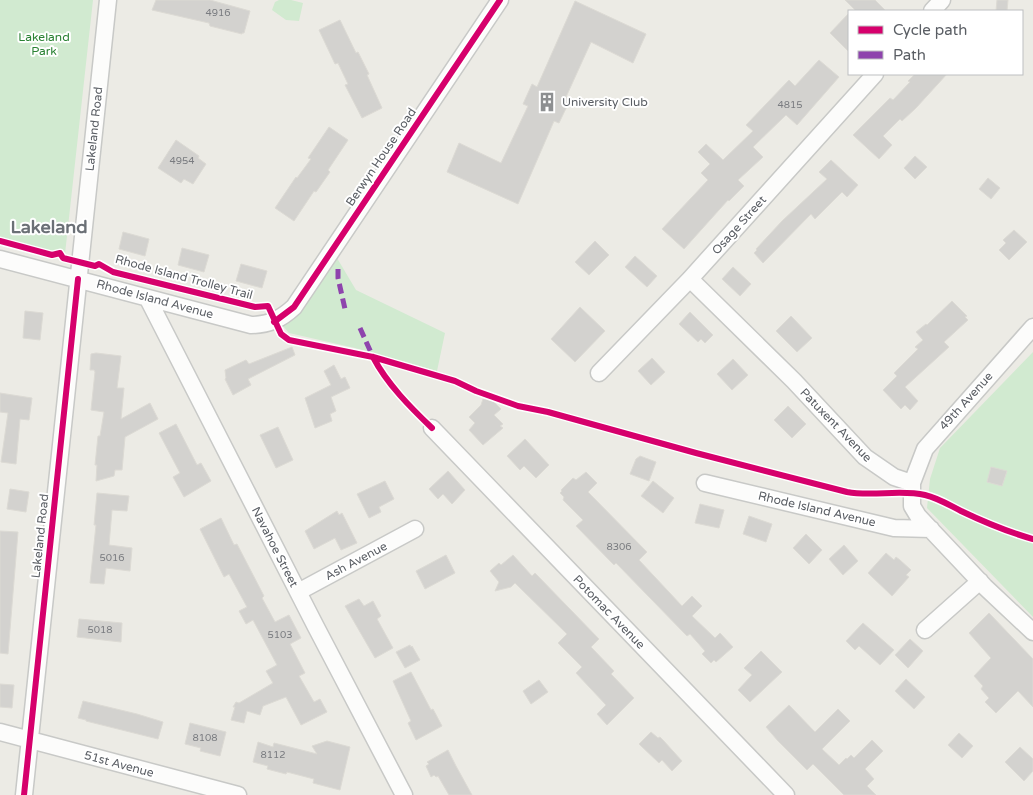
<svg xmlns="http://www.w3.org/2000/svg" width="1033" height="795" font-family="'Varela Round',sans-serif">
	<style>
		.green { fill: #d1ead0 }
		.building { fill: #d3d2cf; stroke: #dcdad4 }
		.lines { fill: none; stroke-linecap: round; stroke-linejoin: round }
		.minor-casing { stroke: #c8c9c7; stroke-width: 19 }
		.minor { stroke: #fcfcfb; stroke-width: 16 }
		.quiet { stroke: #8e44ad; stroke-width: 5; stroke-dasharray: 10 5; stroke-linecap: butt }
		.cycleway-casing { stroke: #fff; stroke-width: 9 }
		.cycleway { stroke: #d6006c; stroke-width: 6 }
		.labels { text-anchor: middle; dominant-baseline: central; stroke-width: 4; stroke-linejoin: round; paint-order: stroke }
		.number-label { font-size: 10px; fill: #7a7c80 }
		.park-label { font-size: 12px; fill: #2b8234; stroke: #fff }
		.poi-label { font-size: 12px; fill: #5a5e64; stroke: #fff; text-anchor: start }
		.street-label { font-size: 12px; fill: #5a5e64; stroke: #fff }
		.district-label { font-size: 18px; font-weight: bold; fill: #6b7076; stroke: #fff }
	</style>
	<rect width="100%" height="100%" fill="#ecebe5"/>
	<path class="green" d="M0,0H93L65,254L0,238Z
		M279,0H291L303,3L299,21L286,20L272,10L275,2Z
		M337,258L356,290L445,333L437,371L355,348L289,333L283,326C306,309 321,281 337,258Z
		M1033,352V617L927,508L930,479L940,448Z"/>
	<path class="building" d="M156,0H210L250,11L244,33H242V34L210,26L209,23L152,10Z
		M845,0H875L886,11H856Z
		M997,0H1008L1007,11H996Z
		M575,1L646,34L633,63L591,42L566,97L570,100L559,123L554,121L518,204L447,172L459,143L501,163L528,106L523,104L532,84L537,87Z
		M849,13V52L830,33Z
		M340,20L356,53L358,52L369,74L367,75L382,108L362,118L345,85L348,84L338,63L335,64L319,30Z
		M819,60L839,77L797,125L786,115L753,147L763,157L738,180L744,186L729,201L728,200L684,249L662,229L708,180L701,173L710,164L698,152L706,144L723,160L753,131L746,125L789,80L795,86Z
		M915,74H947L916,108L902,121L900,119L883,136L892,145L879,159L853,135L890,98L893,100L910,82L908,81Z
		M329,127L348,140L328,170L330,172L316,192L314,191L294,221L275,208L296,177L297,178L311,159L308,158Z
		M176,140L199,156L198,158L206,164L193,184L184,179L181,183L158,168Z
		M915,156L927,167L915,179L904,168Z
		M831,160L858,185L847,197L842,192L815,219L811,214L763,263L754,253L757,250L756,249L782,221L827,179L819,172Z
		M988,178L1000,188L991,199L979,189Z
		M1014,230L1027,242L1009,260L999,250L1006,243L1003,240Z
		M123,232L149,239L145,256L119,249Z
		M595,241L609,255L589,275L575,262Z
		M182,248L209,255L204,272L178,265Z
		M635,256L657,276L647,287L625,267Z
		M241,264L267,271L262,288L236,281Z
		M733,267L751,284L740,296L722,279Z
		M952,301L967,316L965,317L968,320L944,342L949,347L905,387L918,401L910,410L905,405L901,409L883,390L897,376L894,373L918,349L915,347L923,340L916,332L926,324L927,325Z
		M580,307L605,331L575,362L551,339Z
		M25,311L43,313L40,340L23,338Z
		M690,312L713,335L705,343L701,339L698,342L679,324Z
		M791,316L812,338L797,352L776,331Z
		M292,347L295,355L248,379L251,385L233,395L225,379L226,378L225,370L246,360L249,364Z
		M96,353L121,356L117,388H124L121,419L150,403L158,419L125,437L122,470H115L114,476L96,481L97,465H95L98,436H100L104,412L91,410L95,372L94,370H90L91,354Z
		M652,358L665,372L651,385L638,371Z
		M733,359L748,375L732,390L717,374Z
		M334,365L341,379L345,377L350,388L331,397L336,411L330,414L332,421L315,428L305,398L331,385L324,371Z
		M0,393L32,398L29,420L20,419L16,464L1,462L8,413L0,412Z
		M483,399L493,401L501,409L494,415L503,424L500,426L503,428L483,445L469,430L475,423L469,417L481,405Z
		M788,406L806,424L792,438L774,420Z
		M176,424L197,465L201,463L211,481L184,497L173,477L180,473L159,433Z
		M278,427L293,460L276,468L260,435Z
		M525,439L549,465L536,478L524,466L520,470L507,456Z
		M640,456L656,462L649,481L630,474L636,459Z
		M991,467L1007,471L1002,486L987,482Z
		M448,471L465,490L452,504L443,494L438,499L429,489Z
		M586,472L597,483L588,492L647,552L639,560L682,606L692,596L702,606L692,616L715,638L720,633L733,647L716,662L714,660L711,663L702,654L705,651L690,634L687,636L616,563L614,565L576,526L583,520L563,500L564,497L560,493L562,491L561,490L573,478L576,480Z
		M385,481L394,499L379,507L381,512L369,518L357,494Z
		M653,481L674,498L663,513L641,496Z
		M10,489L29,492L26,512L7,509Z
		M97,493L129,496L127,511L112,510L109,545L132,548L130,571L106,568L104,584L90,583L96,525H94Z
		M700,504L724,510L719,528L695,523Z
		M337,511L339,515L342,513L357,543L341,550L335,538L314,549L305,531Z
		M749,516L772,524L766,542L743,534Z
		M221,518L234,545L237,544L264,596L262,598L275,622L289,615L301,638L290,644L305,673L299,676L314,702L320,699L327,712L301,725L286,697L263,706L260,715L247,711L244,723L231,720L235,707H233L236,702L239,703L273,683L266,671L277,665L253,620L246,624L239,611L247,607L229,574L224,577L200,529Z
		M0,531L18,532L8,654L0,653Z
		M806,534L822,550L809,564L793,548Z
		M844,545L858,561L843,575L829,559Z
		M886,553L894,560L896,557L900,560L911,570L906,575L909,577L892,596L868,573Z
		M446,555L455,573L425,589L416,571Z
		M513,555L532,576L535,573L599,639L591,647L614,671L611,674L634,698L607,725L597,714L606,705L576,673L582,667L558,643L567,634L515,583L511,587L495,591L499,582L490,571L499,563L501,565Z
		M359,599L364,606L373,601L381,616L377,619L393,648L375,658L345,606Z
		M989,613L1033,659V707L1018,691L996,713L985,702L989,698L981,689L983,686L974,676L991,658L969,633Z
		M79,619L122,623L121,642L77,637Z
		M863,623L894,650L880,665L859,646L855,650L846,641Z
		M910,639L923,651L908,668L895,655Z
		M410,645L411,647L412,646L420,660L405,668L396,652Z
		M761,651L782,672L750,702L738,690L752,675L744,668Z
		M411,672L431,710L433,709L442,726L416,740L408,723L411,721L393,681Z
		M906,679L925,697L914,709L895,691Z
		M539,680L548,692L531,704L523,691Z
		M0,684L14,685L12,708L0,707Z
		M83,701L137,714L163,722L158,739L86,721V720L78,718Z
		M789,705L815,732L838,709L850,721L822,749L839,765L846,758L847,759L851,755L854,758L872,740L883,751L865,769L874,779L867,786L876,795H844L813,764L807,770L778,741L766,727Z
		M190,723L226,732L220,756L200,751L201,748L185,744Z
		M651,732L658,738L660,737L663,740L682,761L672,771L662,760L659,763L639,744Z
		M959,733L973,746L962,758L948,745Z
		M327,741L350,747L340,790L313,783L314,779L287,772L286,774L267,769L268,766L253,762L258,742L273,747L274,743L317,754L312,746Z
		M1020,747L1033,759V771L1024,781L1005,762Z
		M448,750L456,766L472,795H449L438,776L436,777L434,775L431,777L426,766L429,764L427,762Z"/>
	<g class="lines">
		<defs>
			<path id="minor" d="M932,11L942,0
				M0,259L251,325C269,325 281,319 294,307L500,0
				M690,279L794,381L865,457L894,477L912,483V506L918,516L985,587L1033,632
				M148,299L316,627L404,795
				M599,373L690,279L875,74
				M432,428L786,795
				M705,483L894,528L931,529
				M912,483L925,449L1033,327
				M298,592L415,529
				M925,630L980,581
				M0,732L238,795
				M24,795L108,0"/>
		</defs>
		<use href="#minor" class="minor-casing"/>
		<use href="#minor" class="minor"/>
		<path class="quiet" d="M338,269V278L345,309
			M360,328L373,357"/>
		<defs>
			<path id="cycleway" d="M0,241L52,255L60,253L63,258L95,266L99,264L113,272L255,307L268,306L281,334L289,340L373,357L455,381L476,391L518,406L548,412L696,453L847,492C873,497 899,489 925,495C938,498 949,505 961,511C984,522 1008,532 1033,539
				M274,322L294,307L500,0
				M373,357C387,384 411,408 432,428
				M24,795L78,279"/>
		</defs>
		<use href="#cycleway" class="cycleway-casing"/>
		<use href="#cycleway" class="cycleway"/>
	</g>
	<defs>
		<symbol id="building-bare" viewBox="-9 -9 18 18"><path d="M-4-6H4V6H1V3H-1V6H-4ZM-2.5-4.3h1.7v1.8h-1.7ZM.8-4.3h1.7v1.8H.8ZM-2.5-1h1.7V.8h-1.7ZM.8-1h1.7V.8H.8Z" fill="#8d8f91" stroke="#fff" stroke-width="2.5" paint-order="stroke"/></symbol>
	</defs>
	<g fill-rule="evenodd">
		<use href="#building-bare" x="533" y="88" width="28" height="28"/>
	</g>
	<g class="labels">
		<g class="number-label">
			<text x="218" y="13">4916</text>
			<text x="790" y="105">4815</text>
			<text x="182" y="161">4954</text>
			<text x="619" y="547">8306</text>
			<text x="112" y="558">5016</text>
			<text x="100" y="630">5018</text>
			<text x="280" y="635">5103</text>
			<text x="205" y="738">8108</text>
			<text x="273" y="755">8112</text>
		</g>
		<g class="park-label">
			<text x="44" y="37">Lakeland<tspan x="44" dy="14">Park</tspan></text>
		</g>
		<g class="poi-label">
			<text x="562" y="102">University Club</text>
		</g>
		<g class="street-label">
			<text transform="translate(94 129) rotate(-84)">Lakeland Road</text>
			<text transform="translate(381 157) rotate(-56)">Berwyn House Road</text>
			<text transform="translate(739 225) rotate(-48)">Osage Street</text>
			<text transform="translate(184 277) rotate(15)">Rhode Island Trolley Trail</text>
			<text transform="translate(155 299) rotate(15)">Rhode Island Avenue</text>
			<text transform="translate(966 401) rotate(-48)">49th Avenue</text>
			<text transform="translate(836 425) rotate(46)">Patuxent Avenue</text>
			<text transform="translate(817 509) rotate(13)">Rhode Island Avenue</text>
			<text transform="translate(40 536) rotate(-84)">Lakeland Road</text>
			<text transform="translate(275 547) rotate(63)">Navahoe Street</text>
			<text transform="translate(356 561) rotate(-28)">Ash Avenue</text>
			<text transform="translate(609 612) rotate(46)">Potomac Avenue</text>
			<text transform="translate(119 764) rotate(15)">51st Avenue</text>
		</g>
		<g class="district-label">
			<text x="49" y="227">Lakeland</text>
		</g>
	</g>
	<rect x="848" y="10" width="175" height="65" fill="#ffffff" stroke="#bdbfc1"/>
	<rect x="858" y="26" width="25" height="8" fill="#d6006c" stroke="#bdbfc1"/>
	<text x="893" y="35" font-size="15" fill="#5a5e64">Cycle path</text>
	<rect x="858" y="51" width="25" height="8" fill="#8e44ad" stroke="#bdbfc1"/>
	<text x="893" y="60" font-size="15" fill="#5a5e64">Path</text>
</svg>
